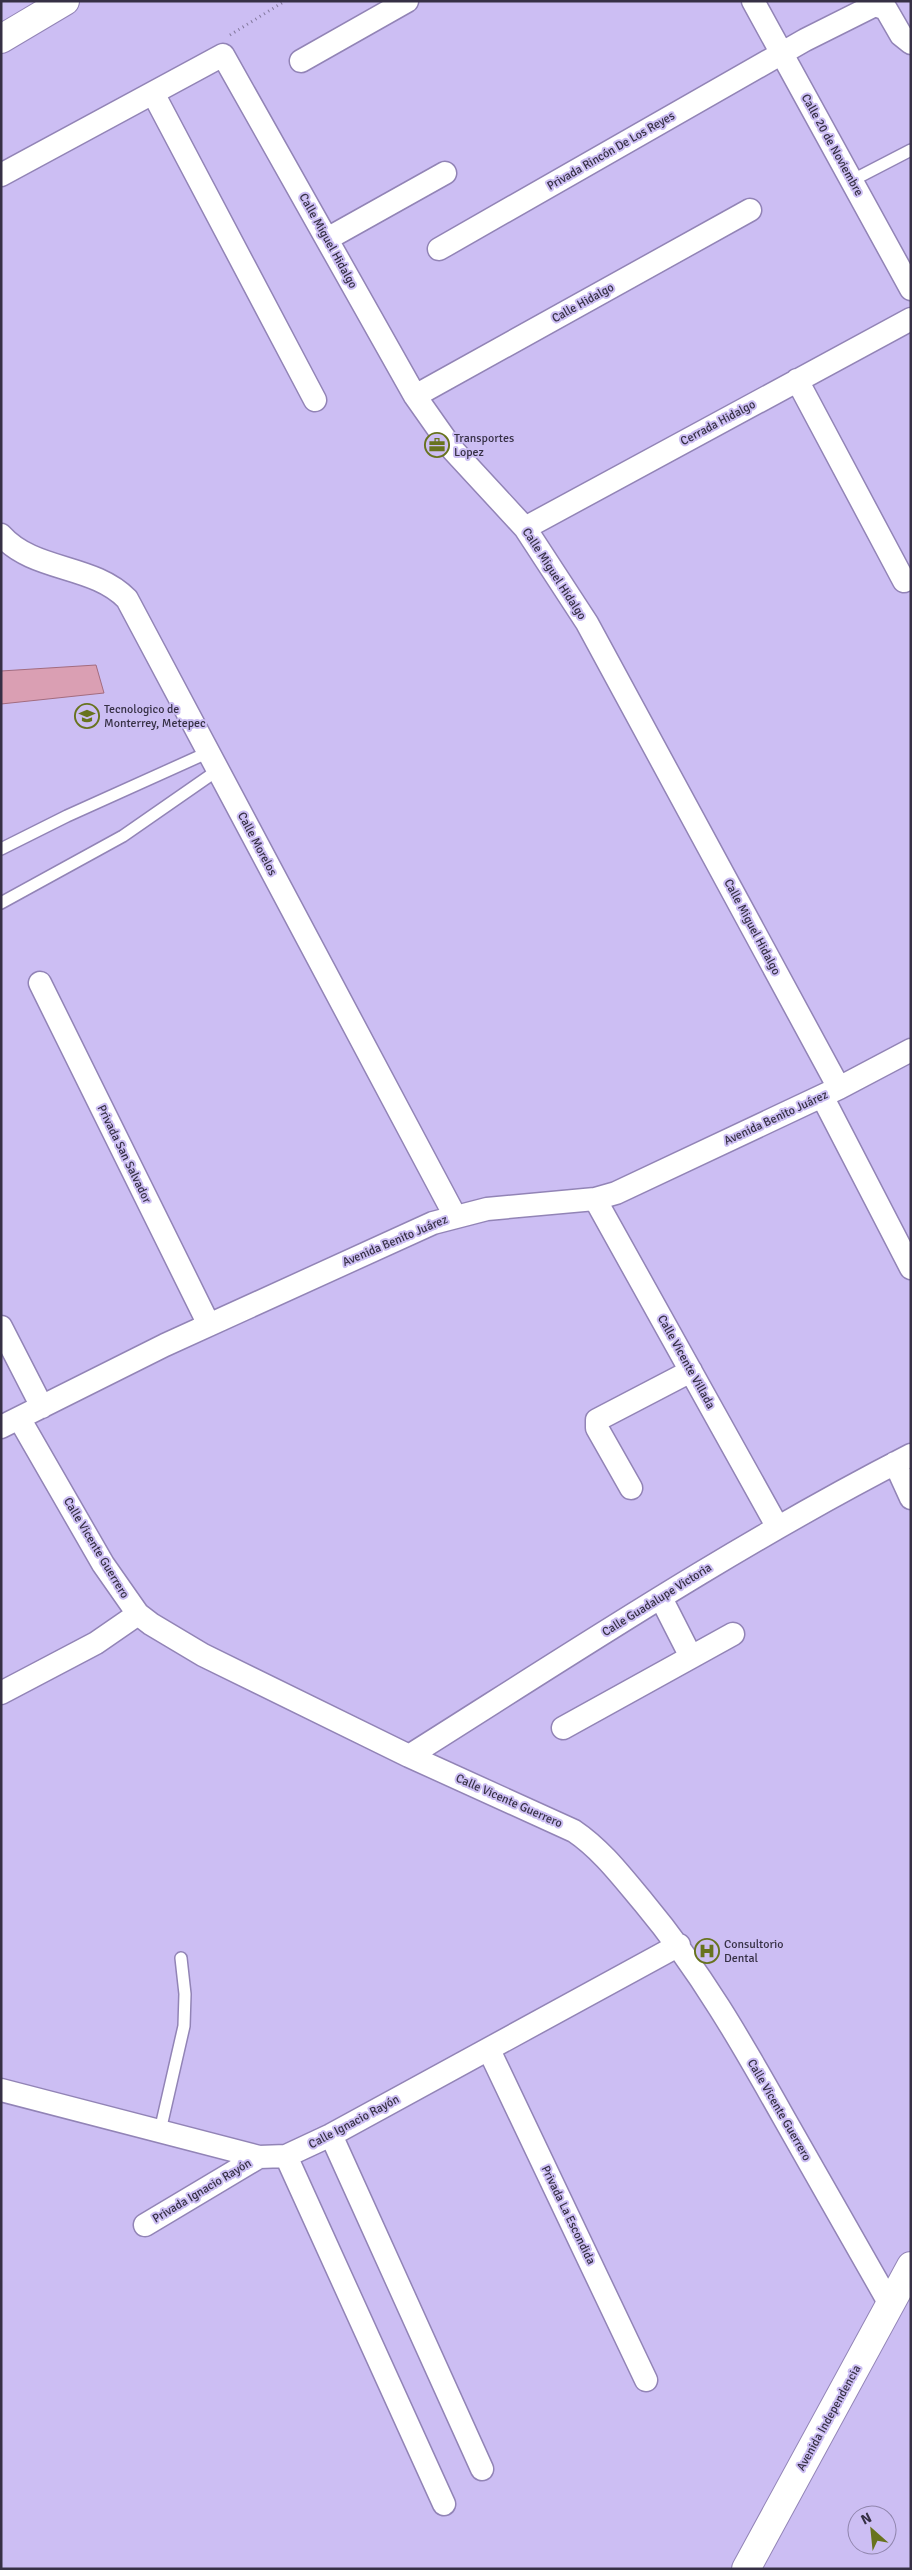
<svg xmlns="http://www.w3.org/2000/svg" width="912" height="2570" font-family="Signika,sans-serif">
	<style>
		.building { fill: #da9fb3; stroke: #a36c7f }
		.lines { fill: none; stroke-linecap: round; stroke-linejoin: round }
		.service-casing { stroke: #9284b6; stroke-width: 14 }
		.minor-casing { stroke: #9284b6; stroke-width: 25 }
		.tertiary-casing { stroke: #9284b6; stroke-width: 30 }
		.secondary-casing { stroke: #9284b6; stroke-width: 30 }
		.path { stroke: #82789d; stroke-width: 3; stroke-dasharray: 1 4; stroke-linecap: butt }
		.service { stroke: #fff; stroke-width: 11 }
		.minor { stroke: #fff; stroke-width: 22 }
		.tertiary { stroke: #fff; stroke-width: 28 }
		.secondary { stroke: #fff; stroke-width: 28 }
		.labels { text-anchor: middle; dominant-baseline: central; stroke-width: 4; stroke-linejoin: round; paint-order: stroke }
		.street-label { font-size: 12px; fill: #363045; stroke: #ccbef3 }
		.poi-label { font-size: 12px; fill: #363045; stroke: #ccbef3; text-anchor: start }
	</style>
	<rect width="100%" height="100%" fill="#ccbef3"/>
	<path class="building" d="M96,665L104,693L1,704V671Z"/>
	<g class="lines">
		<defs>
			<path id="service" d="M851,181L911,150
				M1,849L67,816L209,752
				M1,903L123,836L218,770
				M160,2131L184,2026L185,1994L181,1958"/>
			<path id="minor" d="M753,1L911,289
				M301,61L407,1
				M153,93L315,400
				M1,175L223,55L415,396L453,450L525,528L587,623L839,1088
				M327,239L445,173
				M439,249L805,40L875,5L886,9L901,35L911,43
				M797,380L904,581
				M415,396L750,210
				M525,528L911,319
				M1,535C34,572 93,564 127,599L455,1216
				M40,983L209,1325
				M822,1096L911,1268
				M595,1199L777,1526
				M1,1327L42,1407
				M19,1418L103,1564L138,1614L151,1624L203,1655L409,1756L574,1831C602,1850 622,1877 644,1903C700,1970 742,2043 784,2118C820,2181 855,2243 891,2306
				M1,1427L165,1345L433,1223L487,1209L595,1199L616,1193L839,1088L911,1050
				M895,1463L911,1498
				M631,1488L597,1428V1420L691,1371
				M661,1598L691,1657
				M1,1693L96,1643L138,1614
				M563,1728L733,1634
				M409,1756C574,1652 737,1544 911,1455
				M489,2050L646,2380
				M1,2090L259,2157L286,2156L331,2135L679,1945
				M331,2135L482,2469
				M286,2156L444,2504
				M145,2225L259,2157"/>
			<path id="tertiary" d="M746,2569L911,2266"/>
			<path id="secondary" d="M1,39L65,1"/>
		</defs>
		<use href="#service" class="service-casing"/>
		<use href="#minor" class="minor-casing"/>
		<use href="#tertiary" class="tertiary-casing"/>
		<use href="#secondary" class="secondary-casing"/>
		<path class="path" d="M230,35L285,1"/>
		<use href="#service" class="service"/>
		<use href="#minor" class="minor"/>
		<use href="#tertiary" class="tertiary"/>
		<use href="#secondary" class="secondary"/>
	</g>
	<defs>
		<symbol id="office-ring" viewBox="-11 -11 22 22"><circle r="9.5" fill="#ccbef3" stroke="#68731e" stroke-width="1.5"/><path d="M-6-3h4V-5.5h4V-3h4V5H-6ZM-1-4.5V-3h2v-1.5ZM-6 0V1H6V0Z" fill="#68731e"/></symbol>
		<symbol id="university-ring" viewBox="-11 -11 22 22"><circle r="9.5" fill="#ccbef3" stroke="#68731e" stroke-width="1.5"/><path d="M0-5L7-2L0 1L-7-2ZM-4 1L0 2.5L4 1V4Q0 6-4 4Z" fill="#68731e"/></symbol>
		<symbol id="hospital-ring" viewBox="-11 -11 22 22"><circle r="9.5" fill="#ccbef3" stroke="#68731e" stroke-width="1.5"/><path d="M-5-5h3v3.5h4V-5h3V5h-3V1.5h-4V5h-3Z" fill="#68731e"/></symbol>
	</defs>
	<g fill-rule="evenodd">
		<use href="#office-ring" x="423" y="431" width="28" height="28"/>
		<use href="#university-ring" x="73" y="702" width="28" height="28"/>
		<use href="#hospital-ring" x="693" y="1937" width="28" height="28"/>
	</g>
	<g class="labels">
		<g class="street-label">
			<text transform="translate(832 145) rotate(61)">Calle 20 de Noviembre</text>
			<text transform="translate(611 151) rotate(-30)">Privada Rincón De Los Reyes</text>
			<text transform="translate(328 241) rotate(61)">Calle Miguel Hidalgo</text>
			<text transform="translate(583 303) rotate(-29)">Calle Hidalgo</text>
			<text transform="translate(718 423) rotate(-28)">Cerrada Hidalgo</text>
			<text transform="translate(554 574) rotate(57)">Calle Miguel Hidalgo</text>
			<text transform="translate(257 844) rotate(62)">Calle Morelos</text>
			<text transform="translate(752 927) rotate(62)">Calle Miguel Hidalgo</text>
			<text transform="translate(776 1118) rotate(-25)">Avenida Benito Juárez</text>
			<text transform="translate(124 1154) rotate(64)">Privada San Salvador</text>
			<text transform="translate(395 1241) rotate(-23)">Avenida Benito Juárez</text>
			<text transform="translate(686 1362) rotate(61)">Calle Vicente Villada</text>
			<text transform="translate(96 1548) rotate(59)">Calle Vicente Guerrero</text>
			<text transform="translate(657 1600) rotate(-32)">Calle Guadalupe Victoria</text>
			<text transform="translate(509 1801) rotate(24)">Calle Vicente Guerrero</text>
			<text transform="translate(779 2110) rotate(60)">Calle Vicente Guerrero</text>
			<text transform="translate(354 2122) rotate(-28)">Calle Ignacio Rayón</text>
			<text transform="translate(202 2191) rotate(-31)">Privada Ignacio Rayón</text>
			<text transform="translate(568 2215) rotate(64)">Privada La Escondida</text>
			<text transform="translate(829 2418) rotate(-61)">Avenida Independencia</text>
		</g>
		<g class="poi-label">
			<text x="454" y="438">Transportes<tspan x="454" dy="14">Lopez</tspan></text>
			<text x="104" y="709">Tecnologico de<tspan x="104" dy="14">Monterrey, Metepec</tspan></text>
			<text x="724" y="1944">Consultorio<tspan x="724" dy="14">Dental</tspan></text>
		</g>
	</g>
	<rect width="912" height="2570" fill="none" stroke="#363045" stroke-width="5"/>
	<g transform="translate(872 2530) rotate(333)"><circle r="24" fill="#ccbef3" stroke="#9085ad"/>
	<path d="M0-4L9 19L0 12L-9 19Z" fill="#68731e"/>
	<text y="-8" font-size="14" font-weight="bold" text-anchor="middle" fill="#363045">N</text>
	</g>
</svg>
